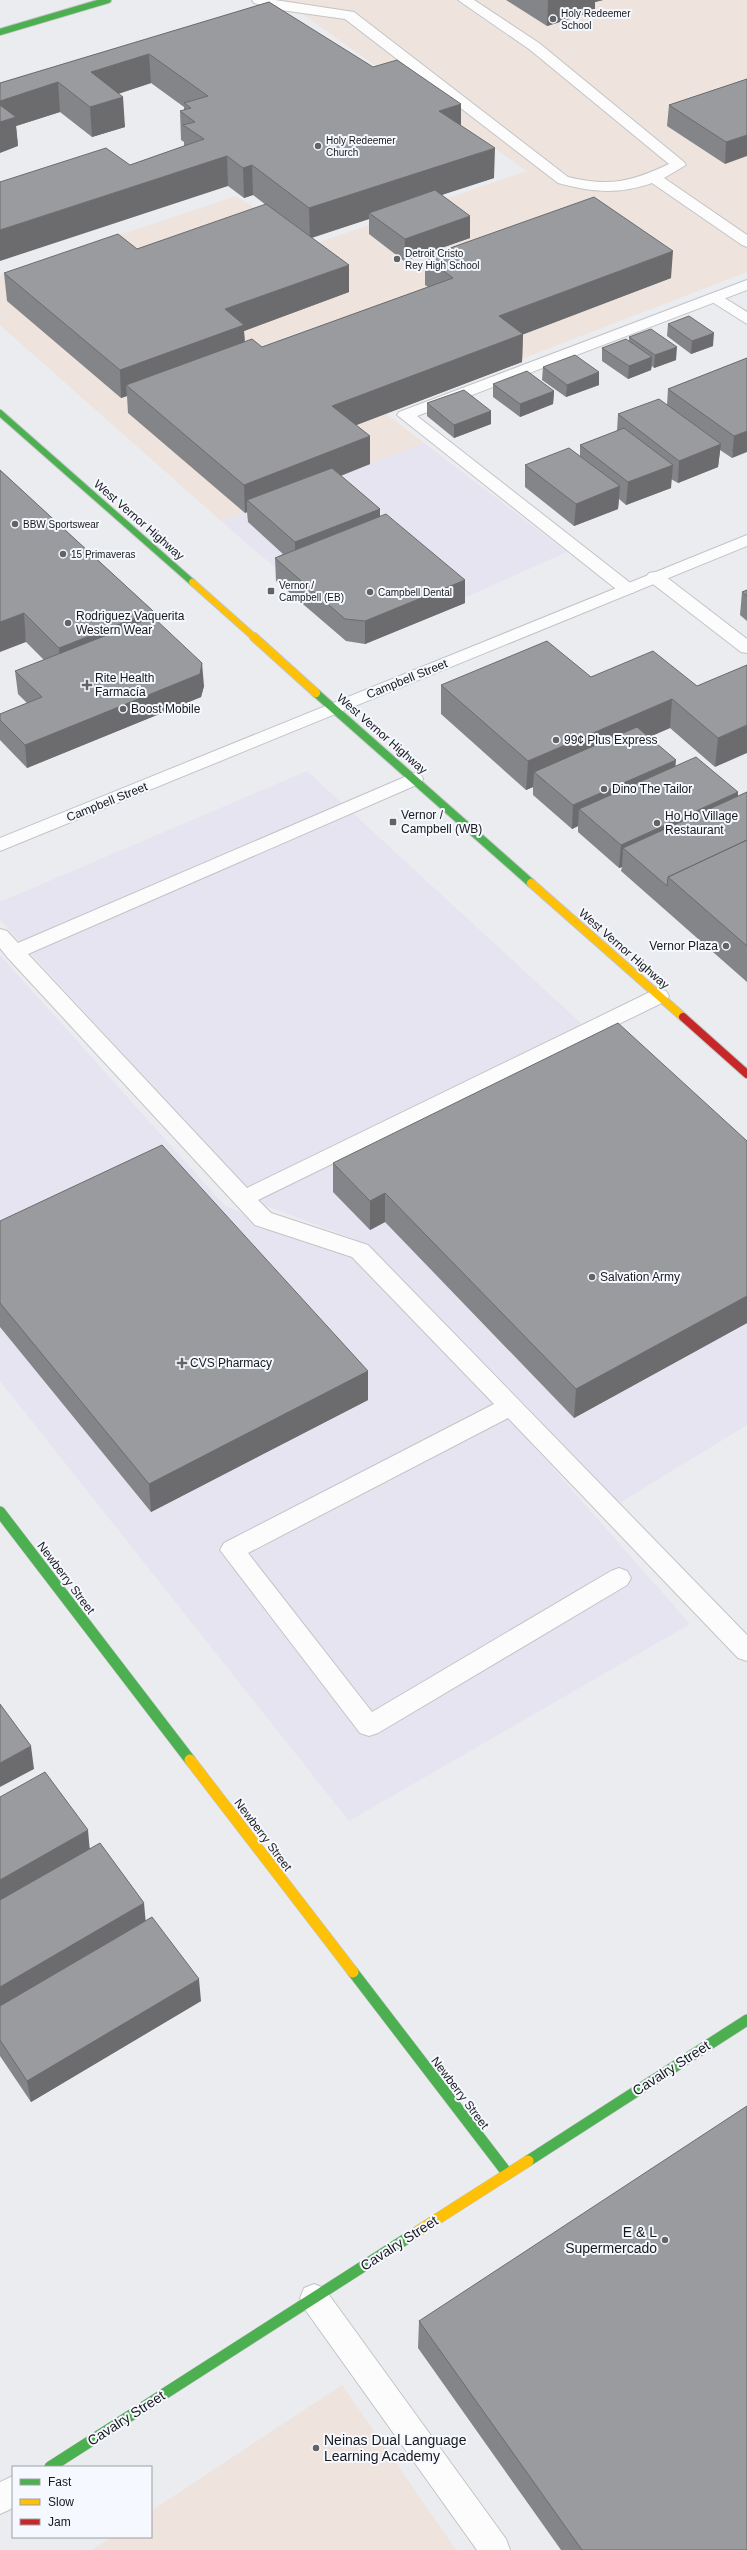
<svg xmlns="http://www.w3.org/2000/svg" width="747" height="2550" font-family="Arial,sans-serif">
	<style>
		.commercial { fill: #e7e4f1 }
		.education { fill: #eee3dd }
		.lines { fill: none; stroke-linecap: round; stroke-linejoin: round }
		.lane-casing { stroke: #c2c4c6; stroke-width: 2 }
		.street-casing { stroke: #c2c4c6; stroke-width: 2 }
		.fast-far2-casing { stroke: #c2c4c6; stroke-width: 8 }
		.fast-far1-casing { stroke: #c2c4c6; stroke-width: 10 }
		.fast-casing { stroke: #c2c4c6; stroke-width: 12 }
		.slow-far2-casing { stroke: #c2c4c6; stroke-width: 8 }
		.slow-far1-casing { stroke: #c2c4c6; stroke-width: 10 }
		.slow-casing { stroke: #c2c4c6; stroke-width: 12 }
		.jam-casing { stroke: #c2c4c6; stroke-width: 10 }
		.lane { fill: #fcfcfd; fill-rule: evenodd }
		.street { fill: #fcfcfd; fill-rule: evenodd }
		.fast-far2 { stroke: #4caf50; stroke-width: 6 }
		.fast-far1 { stroke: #4caf50; stroke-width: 8 }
		.fast { stroke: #4caf50; stroke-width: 11 }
		.slow-far2 { stroke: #ffc107; stroke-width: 6 }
		.slow-far1 { stroke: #ffc107; stroke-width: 8 }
		.slow { stroke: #ffc107; stroke-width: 11 }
		.jam { stroke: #c62828; stroke-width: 8 }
		.wall { fill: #848588 }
		.shaded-wall { fill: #6c6c6f }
		.building { fill: #9a9b9e; stroke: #6c6c6f }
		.poi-dot { fill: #626365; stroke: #f5f8fe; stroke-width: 1.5 }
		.labels { text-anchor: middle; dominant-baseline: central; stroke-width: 4; stroke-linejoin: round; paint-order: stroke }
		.far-poi-label { font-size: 10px; fill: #18191b; stroke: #f5f8fe; text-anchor: start }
		.street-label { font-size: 12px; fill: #18191b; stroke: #f5f8fe }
		.poi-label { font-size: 12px; fill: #18191b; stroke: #f5f8fe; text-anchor: start }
		.near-street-label { font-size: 14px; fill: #18191b; stroke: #f5f8fe }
		.near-poi-label { font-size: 14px; fill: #18191b; stroke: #f5f8fe; text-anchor: end }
	</style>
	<rect width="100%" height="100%" fill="#eaecef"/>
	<path class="commercial" d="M424,443L567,552L363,643L221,521Z
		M307,771L747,1176V1425L618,1504L368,1244L261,1204L0,920V902Z
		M0,955L225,1206L370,1260L690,1624L349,1821L0,1381Z"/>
	<path class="education" d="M282,0H747V272L384,412L424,443L221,521L0,325V275L236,196L311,245L527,171Z
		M342,2385L456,2550H92L112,2537H151V2511Z"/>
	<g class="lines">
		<defs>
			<path id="lane" d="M252,0H275L354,12L568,177C609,187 631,182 669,164L529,49L458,0H474L539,43L684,162L686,165L664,178L747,235V247L742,245L652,183C618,195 591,192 558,183L345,19L281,10L254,3Z
				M747,280V290L417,416L633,585L636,589L633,593H621L397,415L399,412Z
				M655,572L661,573L747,639V653L741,652L649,581L646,577L649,573Z
				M414,773L421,775L423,779L421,783L28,954L247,1188L652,991L659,989L666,991L669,996L666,1001L258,1200L271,1213L368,1245L747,1635V1661L738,1658L508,1418L248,1553L372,1712L611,1571L619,1568L627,1571L631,1578L627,1585L378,1733L369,1736L360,1733L220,1550L224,1543L494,1404L352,1257L255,1225L7,957L0,948V929L7,931L18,943Z
				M314,2284L324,2288L506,2539L510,2550H477L304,2308L300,2298L304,2288Z"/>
			<path id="street" d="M715,292L747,312V324L709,300L707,297Z
				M747,535V546L0,851V838Z
				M13,2476V2508L0,2514V2482Z"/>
			<path id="fast-far2" d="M0,32L108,0
				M0,413L192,582"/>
			<path id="fast-far1" d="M316,693L531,883"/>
			<path id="fast" d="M0,1512L190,1760
				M353,1972L507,2173
				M528,2161L747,2020
				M50,2467L409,2237"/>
			<path id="slow-far2" d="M192,582L255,638"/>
			<path id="slow-far1" d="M254,637L316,693
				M531,883L683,1017"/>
			<path id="slow" d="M190,1760L353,1972
				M409,2237L528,2161"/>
			<path id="jam" d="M683,1017L747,1074"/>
		</defs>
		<use href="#lane" class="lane-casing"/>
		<use href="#street" class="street-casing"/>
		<use href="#fast-far2" class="fast-far2-casing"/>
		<use href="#fast-far1" class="fast-far1-casing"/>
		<use href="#fast" class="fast-casing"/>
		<use href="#slow-far2" class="slow-far2-casing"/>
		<use href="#slow-far1" class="slow-far1-casing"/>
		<use href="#slow" class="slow-casing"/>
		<use href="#jam" class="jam-casing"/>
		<use href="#lane" class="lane"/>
		<use href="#street" class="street"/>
		<use href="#fast-far2" class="fast-far2"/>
		<use href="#fast-far1" class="fast-far1"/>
		<use href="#fast" class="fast"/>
		<use href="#slow-far2" class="slow-far2"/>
		<use href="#slow-far1" class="slow-far1"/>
		<use href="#slow" class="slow"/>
		<use href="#jam" class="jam"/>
	</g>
	<path class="wall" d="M506,0H603L595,2V11L547,26Z
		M269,2L461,126L494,178L441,195L470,238L404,261L369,234V219L312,238L349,292L244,331L245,342L262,347L428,287L425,285V257L671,278L523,334L522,362L356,425L370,464L341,476L380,509V517L465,580V603L365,644L346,641L276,581L275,558L283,554L248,522L247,512L245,513L128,413L127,396L121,398L7,301L4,273L137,249L266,205L253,195L244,198L228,186L130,165L184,146V142L181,140L180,111L184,110V107L151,83L118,94L125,127L92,137L60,112L16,126L18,146L0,83Z
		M747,79L725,164L667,126L669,105Z
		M668,324L713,346L691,354L667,336Z
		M629,337L676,360L654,368L652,366L651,370L628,379L602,361V348L629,341Z
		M747,358L732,458L720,450L718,467L678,483L671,479V488L626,505L619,499L618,509L574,526L525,487V465L580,456V445L617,431L618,414L667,405L668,389Z
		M543,367L599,372V385L566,397L542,380Z
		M493,384L554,391L553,404L520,417L493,397Z
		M427,403L491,411V424L454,438L427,416Z
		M0,470L153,611V617L204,686L201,697L27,768L0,740V714L27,703L18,694L15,671L44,660L26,642Z
		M747,590V621L740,615L742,592Z
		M747,665L715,767L670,728L649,737L675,766L738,792V796L747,792V982L621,871L622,867L619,868L578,832V826L572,829L533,795V787L526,790L441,714V685L591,677L697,686Z
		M747,1141V1323L574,1418L385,1222L370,1230L333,1192V1163Z
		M0,1221L368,1371V1400L151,1512L0,1327Z
		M0,1797L90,1848L145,1921L201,2001L31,2102L0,2056Z
		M419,2321L747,2550H561L418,2348Z"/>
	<path class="shaded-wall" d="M548,0H603L595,2V11L547,26Z
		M149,54L151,83L93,102L91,72Z
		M58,82L60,112L16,126L18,146L0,153V101Z
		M123,97L125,127L92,137L90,107Z
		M461,104V134L439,111Z
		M747,135V156L725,164L726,142Z
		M495,148L494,178L374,217L369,213V219L310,238L309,208Z
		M227,156L228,186L0,261V230Z
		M252,165L253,195L244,198L243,168Z
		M470,216V238L404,261L405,239Z
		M673,251L671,278L498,344L499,316Z
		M349,265V292L244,331L245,352L126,385L127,396L121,398L120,370L225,309Z
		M714,333L713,346L691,354L692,341Z
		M523,334L522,362L333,434L332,406Z
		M677,347L676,360L654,368L655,355Z
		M652,357L651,370L628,379L629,366Z
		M599,372V385L566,397L567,385Z
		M554,391L553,404L520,417V404Z
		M491,411V424L454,438V425Z
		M747,431V452L732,458L734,436Z
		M370,436V464L256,508L247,500V512L245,513L244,485Z
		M721,444L718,467L678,483L679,461Z
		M673,465L671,488L626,505L628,482Z
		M620,486L618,509L574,526L576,504Z
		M380,509V532L295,565V542Z
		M465,580V603L365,644V621Z
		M153,611L154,640L61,676L59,648Z
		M24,613L26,642L0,652V622Z
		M202,663L204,686L201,697L27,768L25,745Z
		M672,699L670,728L545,782L534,772L533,787L526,790L528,761Z
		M747,725V753L715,767L718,738Z
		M676,760L674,783L579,809L578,826L572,829L573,805Z
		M738,792L736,815L623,848L622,867L619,868L621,845Z
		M385,1193V1222L370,1230V1201Z
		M747,1296V1323L574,1418L576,1389Z
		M368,1371V1400L151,1512L149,1484Z
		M31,1746L34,1769L0,1787V1763Z
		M88,1830L90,1852L0,1903V1880Z
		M144,1903L146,1925L0,2011V1987Z
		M199,1979L201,2001L31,2102L27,2081Z"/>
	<path class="building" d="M269,2L373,67L397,60L461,104L439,111L495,148L309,208L252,165L243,168L227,156L0,230V182L106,148L130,165L204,139L183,125L195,122L180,111L191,108L184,103L208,96L149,54L91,72L123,97L90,107L58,82L0,101V83Z
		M747,79V135L726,142L669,105Z
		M0,105L16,117L0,122Z
		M435,190L470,216L405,239L369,213Z
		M594,197L673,251L499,316L523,334L332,406L370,436L244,485L126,385L252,339L262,347L453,278L425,257Z
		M266,204L349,265L225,309L244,325L120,370L4,273L118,234L137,249Z
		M689,316L714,333L692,341L668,324Z
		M651,329L677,347L655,355L629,337Z
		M626,339L652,357L629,366L602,348Z
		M575,355L599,372L567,385L543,367Z
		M747,358V431L734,436L668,389Z
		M527,371L554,391L520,404L493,384Z
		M464,390L491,411L454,425L427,403Z
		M659,399L721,444L679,461L618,414Z
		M624,428L673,465L628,482L580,445Z
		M569,448L620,486L576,504L525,465Z
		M332,468L380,509L295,542L247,500Z
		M0,470L153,611L59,648L24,613L0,622Z
		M386,514L465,580L365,621L345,619L275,558Z
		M747,590V596L742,592Z
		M153,617L202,663L200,674L25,745L0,720V714L42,697L15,671Z
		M547,641L591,677L653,651L697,686L747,665V725L718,738L672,699L528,761L441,685Z
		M637,727L676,760L573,805L534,772Z
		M696,757L738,792L621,845L579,809Z
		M747,792V840L668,877L667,886L623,848Z
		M747,840V946L668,877Z
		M618,1023L747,1141V1296L576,1389L385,1193L370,1201L333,1163Z
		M162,1145L368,1371L149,1484L0,1303V1221Z
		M0,1704L31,1746L0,1763Z
		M45,1772L88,1830L0,1880V1797Z
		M100,1843L144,1903L0,1987V1900Z
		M152,1917L199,1979L27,2081L0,2040V2006Z
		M747,2106V2550H582L419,2321Z"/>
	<g class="poi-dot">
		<circle cx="553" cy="19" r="4"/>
		<circle cx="318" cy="146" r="4"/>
		<circle cx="397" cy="259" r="4"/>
		<circle cx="15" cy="524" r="4"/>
		<circle cx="63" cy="554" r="4"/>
		<rect x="267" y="587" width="8" height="8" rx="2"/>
		<circle cx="370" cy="592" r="4"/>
		<circle cx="68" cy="623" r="4"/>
		<path d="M85 679h4v4h4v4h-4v4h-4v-4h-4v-4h4z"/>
		<circle cx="123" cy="709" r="4"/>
		<circle cx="556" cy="740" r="4"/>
		<circle cx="604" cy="789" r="4"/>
		<rect x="389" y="818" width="8" height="8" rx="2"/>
		<circle cx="657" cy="823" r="4"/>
		<circle cx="726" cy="946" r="4"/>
		<circle cx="592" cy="1277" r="4"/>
		<path d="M180 1357h4v4h4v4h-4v4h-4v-4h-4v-4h4z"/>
		<circle cx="665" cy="2240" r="4"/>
		<circle cx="316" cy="2448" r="4"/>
	</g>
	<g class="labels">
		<g class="far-poi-label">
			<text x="561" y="13">Holy Redeemer<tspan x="561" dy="12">School</tspan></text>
			<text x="326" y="140">Holy Redeemer<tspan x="326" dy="12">Church</tspan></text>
			<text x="405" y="253">Detroit Cristo<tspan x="405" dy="12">Rey High School</tspan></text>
			<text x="23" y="524">BBW Sportswear</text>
			<text x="71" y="554">15 Primaveras</text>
			<text x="279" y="585">Vernor /<tspan x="279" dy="12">Campbell (EB)</tspan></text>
			<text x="378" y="592">Campbell Dental</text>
		</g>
		<g class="street-label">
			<text transform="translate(139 520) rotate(41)">West Vernor Highway</text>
			<text transform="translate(407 679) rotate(-22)">Campbell Street</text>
			<text transform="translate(382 734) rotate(41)">West Vernor Highway</text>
			<text transform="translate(107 802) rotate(-22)">Campbell Street</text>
			<text transform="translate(624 949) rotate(41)">West Vernor Highway</text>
			<text transform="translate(66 1578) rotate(53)">Newberry Street</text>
			<text transform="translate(263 1835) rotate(53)">Newberry Street</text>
			<text transform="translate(460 2093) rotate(53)">Newberry Street</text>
		</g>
		<g class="poi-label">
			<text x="76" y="616">Rodriguez Vaquerita<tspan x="76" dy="14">Western Wear</tspan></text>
			<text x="95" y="678">Rite Health<tspan x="95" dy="14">Farmacía</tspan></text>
			<text x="131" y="709">Boost Mobile</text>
			<text x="564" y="740">99¢ Plus Express</text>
			<text x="612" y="789">Dino The Tailor</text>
			<text x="401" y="815">Vernor /<tspan x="401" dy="14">Campbell (WB)</tspan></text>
			<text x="665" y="816">Ho Ho Village<tspan x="665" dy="14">Restaurant</tspan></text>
			<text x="718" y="946" text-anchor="end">Vernor Plaza</text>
			<text x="600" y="1277">Salvation Army</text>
			<text x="190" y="1363">CVS Pharmacy</text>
		</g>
		<g class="near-street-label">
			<text transform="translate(671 2068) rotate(-33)">Cavalry Street</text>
			<text transform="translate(399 2243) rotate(-33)">Cavalry Street</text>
			<text transform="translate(126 2418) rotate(-33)">Cavalry Street</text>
		</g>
		<g class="near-poi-label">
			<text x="657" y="2232">E &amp; L<tspan x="657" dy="16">Supermercado</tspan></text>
			<text x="324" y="2440" text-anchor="start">Neinas Dual Language<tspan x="324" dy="16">Learning Academy</tspan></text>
		</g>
	</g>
	<rect x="12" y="2466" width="140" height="72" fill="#f5f8fe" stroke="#9d9fa3"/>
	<rect x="20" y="2479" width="20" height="6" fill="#4caf50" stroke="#9d9fa3"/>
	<text x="48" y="2486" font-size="12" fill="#18191b">Fast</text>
	<rect x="20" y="2499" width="20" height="6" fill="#ffc107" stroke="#9d9fa3"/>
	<text x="48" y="2506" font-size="12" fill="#18191b">Slow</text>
	<rect x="20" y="2519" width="20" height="6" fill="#c62828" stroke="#9d9fa3"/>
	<text x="48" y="2526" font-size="12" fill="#18191b">Jam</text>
</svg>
